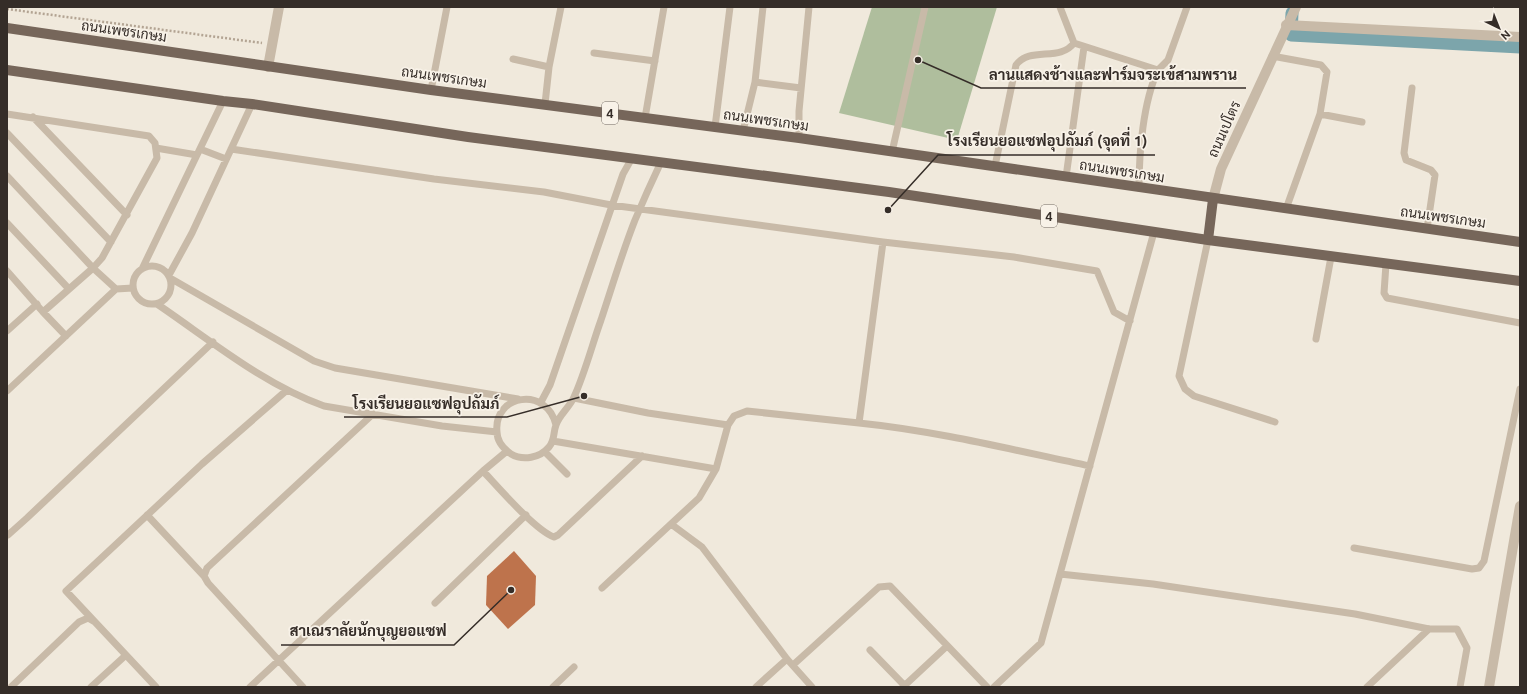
<svg xmlns="http://www.w3.org/2000/svg" width="1527" height="694" font-family="Ubuntu,Sarabun,sans-serif">
	<style>
		.green { fill: #afbe9d }
		.lines { fill: none; stroke-linecap: round; stroke-linejoin: round }
		.canal { stroke: #7ca5ab; stroke-width: 13 }
		.building { fill: #be734c }
		.path { stroke: #b3a493; stroke-width: 2.5; stroke-dasharray: 2 2; stroke-linecap: butt }
		.service { stroke: #c8baa8; stroke-width: 7 }
		.minor { stroke: #c8baa8; stroke-width: 10 }
		.tertiary { stroke: #c8baa8; stroke-width: 10 }
		.primary { stroke: #76665a; stroke-width: 10 }
		.labels { text-anchor: middle; dominant-baseline: central; stroke-width: 3.5; stroke-linejoin: round; paint-order: stroke }
		.shield { fill: #f8f2e8; stroke: #706862; stroke-width: 1 }
		.shield-label { font-size: 13px; font-weight: bold; fill: #352d28 }
		.street-label { font-size: 14px; fill: #352d28; stroke: #f8f2e8 }
		.leader { fill: none; stroke: #352d28; stroke-width: 1.5 }
		.callout-dot { fill: #352d28; stroke: #f8f2e8; stroke-width: 1.5 }
		.callout-label { font-size: 15px; text-anchor: middle; font-weight: bold; fill: #352d28; stroke: #f8f2e8; stroke-width: 3.5; stroke-linejoin: round; paint-order: stroke }
	</style>
	<rect width="100%" height="100%" fill="#f0e9dc"/>
	<path class="green" d="M872,7H997L957,140L839,113Z"/>
	<g class="lines">
		<path class="canal" d="M1292,13L1291,35L1520,47"/>
	</g>
	<path class="building" d="M514,551L536,576L535,605L508,629L486,605L487,576Z"/>
	<g class="lines">
		<path class="path" d="M7,9L262,43"/>
		<path class="service" d="M1060,7L1074,43L1158,70C1143,102 1139,153 1139,188
			M594,53L655,61
			M1272,56L1321,65L1327,72L1320,114
			M513,59L549,67
			M1158,70L1168,60L1187,7
			M755,82L801,88
			M1412,88L1404,153L1406,160L1431,170L1435,175L1427,229
			M431,90L447,7
			M545,104L549,67L561,7
			M7,114L149,136L155,143L157,158L102,258L93,268L43,312L7,271
			M33,117L127,215
			M645,118L664,7
			M715,127L730,7
			M743,131L755,82L763,7
			M7,133L111,242
			M799,138V111L809,7
			M156,148L197,155
			M200,149L226,159
			M231,149L434,179L544,192L611,205L883,242L1014,257L1097,271L1114,312L1130,321
			M892,152L925,7
			M995,166L1016,65C1030,46 1060,62 1074,43
			M7,176L93,268L116,289
			M1066,177L1084,47
			M1286,209L1320,114L1362,122
			M7,223L69,289
			M1208,240L1179,376L1185,389L1194,396L1275,422
			M1386,264L1384,293L1387,298L1520,323
			M133 285a19 19 0 1 1 38 0a19 19 0 1 1-38 0Z
			M142,269L223,101
			M169,275L192,233L252,104
			M170,278L314,361L335,368L518,399
			M157,304C210,340 263,384 324,406L442,426L497,432
			M43,312L66,336
			M7,331L37,304
			M1316,339L1331,257
			M7,391L116,289L133,288
			M574,398L648,413L728,425
			M541,402L550,385L623,174L632,158
			M859,423C937,431 1013,450 1090,466
			M556,425C547,386 493,394 497,432C497,441 504,449 511,454C523,461 540,458 549,447C555,440 553,433 556,425C559,415 570,407 574,397C585,373 592,345 601,320C612,287 622,253 635,220C643,201 652,181 661,162
			M553,441L716,469
			M545,452L567,474
			M483,471C498,487 535,530 554,537L558,535L642,456
			M147,515L204,576
			M671,524L702,547L787,659L812,687
			M7,534L8,535L27,518L213,342
			M1354,548L1472,569L1479,568L1484,561L1520,389
			M1060,574L1153,584L1355,614L1429,629H1457L1467,648L1460,687
			M602,588L699,498L716,469L728,425L734,416L747,411L859,423L883,242
			M435,603L526,515
			M95,622L66,591L202,464L287,390
			M870,650L904,685
			M793,665L879,587L890,586L987,687
			M11,687L79,622L88,618L95,622L156,687
			M91,687L126,655
			M250,687L483,471L507,451
			M303,687L208,583L204,576L207,568L373,414
			M553,687L574,667
			M756,687L787,659
			M903,687L947,646
			M994,687L1041,643L1154,232
			M1367,687L1429,629"/>
		<path class="minor" d="M1286,25L1520,37
			M268,67L279,7
			M1489,687L1520,506"/>
		<path class="tertiary" d="M1213,199L1221,169L1296,7"/>
		<path class="primary" d="M7,28L431,90L799,138L1520,242
			M7,70L223,101L252,104L468,137L889,192L1208,240L1520,281
			M1208,240L1213,199"/>
	</g>
	<g class="labels">
		<g class="shield">
			<rect x="602" y="102" width="16" height="22" rx="3"/>
			<rect x="1041" y="205" width="16" height="22" rx="3"/>
		</g>
		<g class="shield-label">
			<text x="610" y="113">4</text>
			<text x="1049" y="216">4</text>
		</g>
		<g class="street-label">
			<text transform="translate(124 31) rotate(8)">ถนนเพชรเกษม</text>
			<text transform="translate(444 77) rotate(8)">ถนนเพชรเกษม</text>
			<text transform="translate(766 120) rotate(8)">ถนนเพชรเกษม</text>
			<text transform="translate(1224 129) rotate(-66)">ถนนเปโตร</text>
			<text transform="translate(1122 171) rotate(9)">ถนนเพชรเกษม</text>
			<text transform="translate(1443 217) rotate(8)">ถนนเพชรเกษม</text>
		</g>
	</g>
	<path class="leader" d="M918 60L981 88H1246M888 210L938 155H1155M584 396L507 417H344M511 590L454 645H281"/>
	<g class="callout-dot">
		<circle cx="918" cy="60" r="4"/>
		<circle cx="888" cy="210" r="4"/>
		<circle cx="584" cy="396" r="4"/>
		<circle cx="511" cy="590" r="4"/>
	</g>
	<g class="callout-label">
		<text x="1113" y="80">ลานแสดงช้างและฟาร์มจระเข้สามพราน</text>
		<text x="1047" y="146">โรงเรียนยอแซฟอุปถัมภ์ (จุดที่ 1)</text>
		<text x="426" y="409">โรงเรียนยอแซฟอุปถัมภ์</text>
		<text x="368" y="636">สาเณราลัยนักบุญยอแซฟ</text>
	</g>
	<rect width="1527" height="694" fill="none" stroke="#352d28" stroke-width="16"/>
	<g transform="translate(1499 28) rotate(137)" stroke="#f8f2e8" stroke-width="3" paint-order="stroke">
	<path d="M0-3L7 15L0 10L-7 15Z" fill="#352d28"/>
	<text y="-6" font-size="11" font-weight="bold" text-anchor="middle" fill="#352d28">N</text>
	</g>
</svg>
